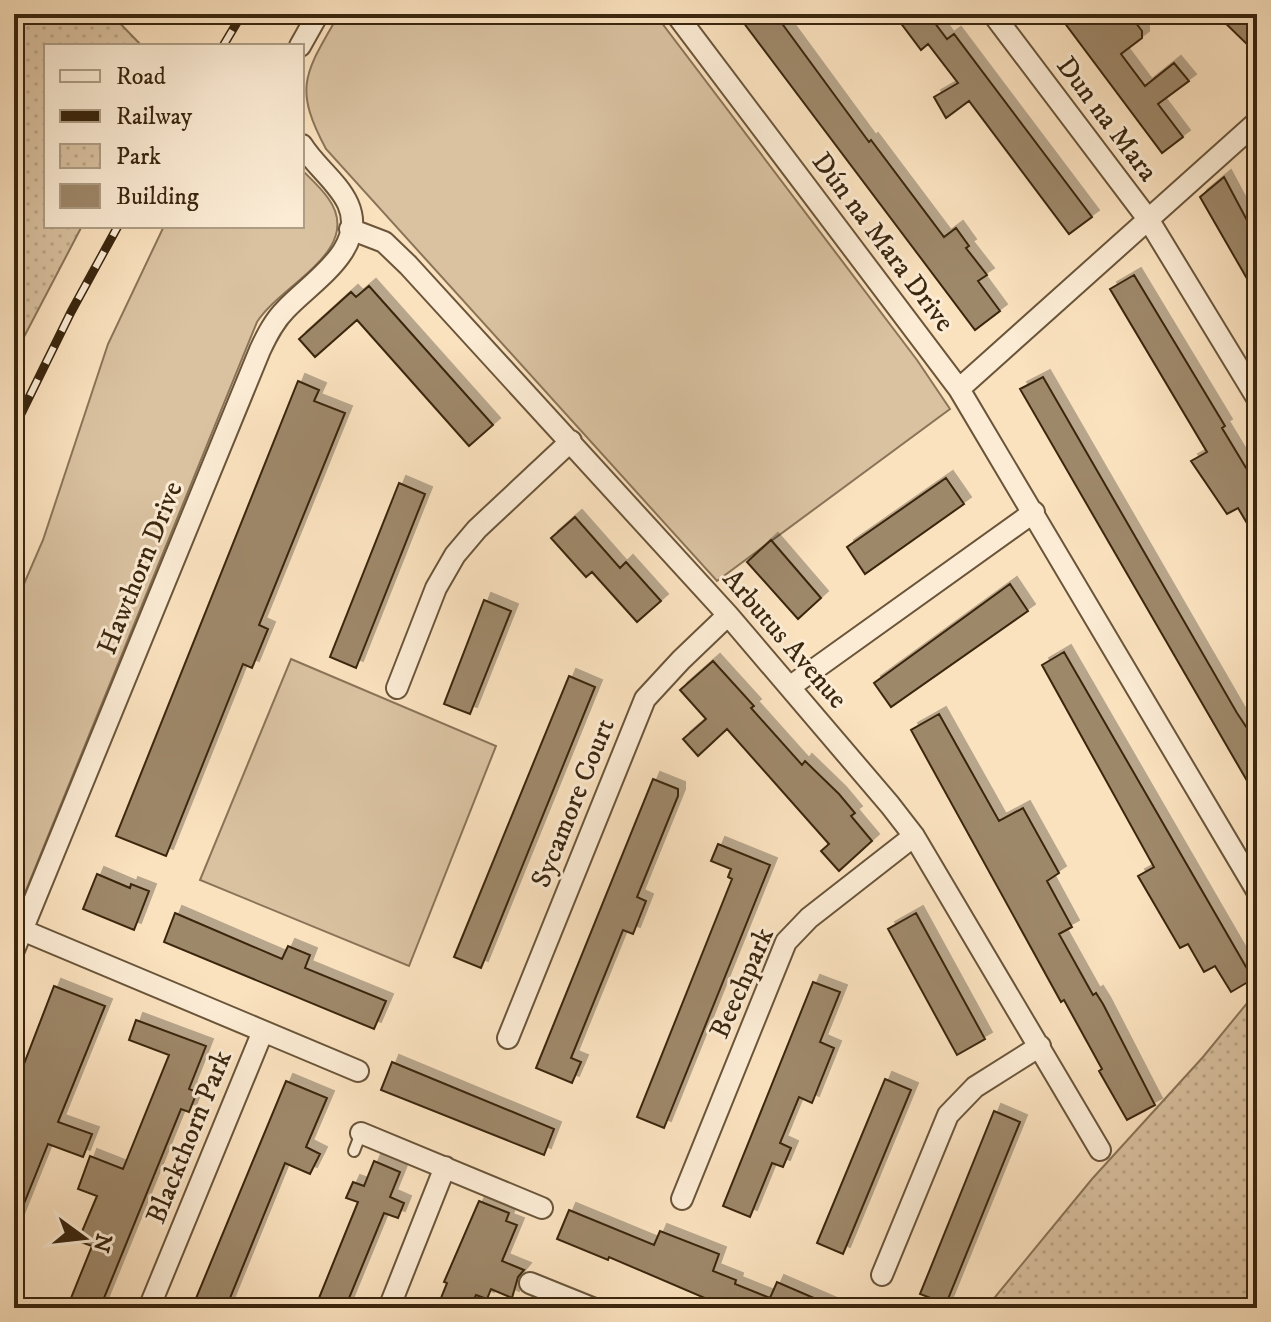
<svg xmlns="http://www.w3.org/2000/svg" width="1271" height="1322" font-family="'IM FELL DW Pica',serif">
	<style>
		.green { fill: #dac2a1; stroke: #8a7458; stroke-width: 2 }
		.park { fill: url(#park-dots); stroke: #8a7458; stroke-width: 2 }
		.building { fill: #9e886a; stroke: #3a260e; stroke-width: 2; filter: url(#shadow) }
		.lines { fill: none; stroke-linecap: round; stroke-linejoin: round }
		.lane-casing { stroke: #6a553a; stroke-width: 14 }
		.street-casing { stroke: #6a553a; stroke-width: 24 }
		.lane { stroke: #fcecd5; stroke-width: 10 }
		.street { stroke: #fcecd5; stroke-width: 20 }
		.rail-casing { stroke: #3a260e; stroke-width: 9 }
		.rail { stroke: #fcecd5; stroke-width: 6; stroke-dasharray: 18; stroke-linecap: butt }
		.labels { text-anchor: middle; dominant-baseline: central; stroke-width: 6; stroke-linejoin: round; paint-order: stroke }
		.street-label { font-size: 28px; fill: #3a260e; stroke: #fcecd5 }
	</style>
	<defs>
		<pattern id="park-dots" width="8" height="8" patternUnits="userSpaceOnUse" patternTransform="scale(2)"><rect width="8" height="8" fill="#dac2a1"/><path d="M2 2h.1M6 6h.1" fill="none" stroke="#bca789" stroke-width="1.8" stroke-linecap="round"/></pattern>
		<filter id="shadow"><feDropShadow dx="7" dy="-7" stdDeviation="0" flood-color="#0004"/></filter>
	</defs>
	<rect width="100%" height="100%" fill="#fbe2bf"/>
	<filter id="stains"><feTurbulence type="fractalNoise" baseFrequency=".0025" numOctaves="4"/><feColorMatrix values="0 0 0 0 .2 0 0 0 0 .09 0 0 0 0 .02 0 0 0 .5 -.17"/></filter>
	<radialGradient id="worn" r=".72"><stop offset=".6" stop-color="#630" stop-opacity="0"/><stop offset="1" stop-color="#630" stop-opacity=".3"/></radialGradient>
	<path class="green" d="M339,14H655L917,360L950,409L717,581L326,149C292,86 306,72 339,14Z
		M302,170C311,179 321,188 328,198C366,250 280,285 257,322L14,920V607L43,540L108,344L164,226H302Z
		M291,659L496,746L409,966L200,880Z"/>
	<path class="park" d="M14,14H111L142,46H46V226H82L14,356Z
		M1257,991V1308H986L1092,1179L1203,1057Z"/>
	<path class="building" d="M737,14H775L869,142L871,140L944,237L956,228L969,246L966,248L987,275L978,281L1000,311L975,330Z
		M894,14H928L947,39L954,34L1092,217L1069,234L969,101L946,118L934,97L958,83L928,44L921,50Z
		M1058,14H1129L1142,31V38L1121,54L1145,86L1174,63L1189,81L1158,104L1183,137L1162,153Z
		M1216,14H1257V54Z
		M1224,177L1257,239V296L1200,197Z
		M1134,275L1225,426L1222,428L1257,486V540L1238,508L1227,514L1191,461L1207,452L1110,289Z
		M369,286L493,425L469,446L357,320L315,357L299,339L351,292L356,297Z
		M1043,377L1237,713L1251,734L1257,730V798L1020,389Z
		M298,381L319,390L314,401L345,413L259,625L268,629L252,668L243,664L166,856L116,836Z
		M946,478L964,504L865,574L847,547Z
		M399,483L425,494L356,668L330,657Z
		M575,517L620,568L626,562L661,601L637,622L592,572L586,577L551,538Z
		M771,540L821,598L798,619L747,562Z
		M1010,584L1028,611L891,707L874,683Z
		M484,600L511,611L470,714L444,704Z
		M1064,652L1253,979L1231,992L1215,966L1204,972L1188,944L1180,948L1138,876L1154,867L1042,665Z
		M713,661L754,706L751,708L802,765L805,761L839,794L855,813L851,816L872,841L839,871L821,851L829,844L727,729L698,756L683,739L706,719L680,690Z
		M569,676L595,687L481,968L454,957Z
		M939,714L999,821L1023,808L1059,873L1047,881L1072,927L1059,934L1093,995L1096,993L1103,1004L1155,1105L1127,1120L1099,1071L1102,1069L1064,1000L1061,1002L911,730Z
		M653,779L678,789V796L637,897L646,901L633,934L623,930L571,1058L581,1062L572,1083L536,1068Z
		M718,844L770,865L664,1128L637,1117L732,879L728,877L731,869L711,861Z
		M97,874L130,888L131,884L149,891L134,930L83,909Z
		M175,913L282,959L288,946L310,955L305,968L386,1001L374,1029L164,942Z
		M916,913L985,1039L957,1055L888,929Z
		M813,982L840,992L820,1042L834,1048L812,1103L799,1097L780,1143L791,1148L783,1167L772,1163L750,1217L723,1206Z
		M54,986L105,1006L58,1122L92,1134L83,1157L48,1144L15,1226L14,1090Z
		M136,1020L206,1046L189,1089L197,1092L189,1112L181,1109L100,1308H67L92,1246L78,1241L97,1196L78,1189L90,1156L123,1169L169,1055L129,1040Z
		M392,1062L554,1129L544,1155L381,1090Z
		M885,1079L911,1090L843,1254L817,1243Z
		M286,1081L327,1098L306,1147L320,1154L310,1174L285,1163L226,1308H192Z
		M994,1111L1020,1122L946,1304L920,1294Z
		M374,1161L400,1172L390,1197L404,1203L398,1218L384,1213L345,1308H343L319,1298L358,1202L346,1198L353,1182L364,1186Z
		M479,1201L509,1213L506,1221L517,1225L502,1261L524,1270L518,1277L512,1298L491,1289L487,1299L476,1295L470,1308H437L447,1283L444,1282Z
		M569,1210L654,1245L660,1231L719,1254L713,1271L736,1280L735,1284L770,1298L777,1282L837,1308H728L609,1257L608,1260L557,1239Z"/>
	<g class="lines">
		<defs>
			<path id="lane" d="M354,1151L361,1133"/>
			<path id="street" d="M676,14L959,389L1257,891
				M993,14L1148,219L1257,398
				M300,46L318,14
				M350,229L384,242L408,265L728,615L890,805L914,836L1100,1150
				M959,389L1257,122
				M791,686L1034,512
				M397,688L436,588L455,555L477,529L571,441
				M22,930L358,1071
				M14,950L260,350C267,335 274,321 286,309C311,282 368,249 348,204C338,182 315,166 302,145
				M508,1038L645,699L681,660L728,615
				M361,1133L542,1208
				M682,1199L786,942L809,918L914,836
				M882,1275L948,1115L975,1087L1040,1046
				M530,1283L592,1308
				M149,1308L263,1031
				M389,1308L445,1167"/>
		</defs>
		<use href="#lane" class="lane-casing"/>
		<use href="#street" class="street-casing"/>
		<use href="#lane" class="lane"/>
		<use href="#street" class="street"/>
		<defs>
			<path id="rail" d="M223,46L242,14
				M14,428L71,312L118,226"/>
		</defs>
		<use href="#rail" class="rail-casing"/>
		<use href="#rail" class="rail"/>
	</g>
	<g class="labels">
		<g class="street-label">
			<text transform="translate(1107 119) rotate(53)">Dun na Mara</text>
			<text transform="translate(883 242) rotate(53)">Dún na Mara Drive</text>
			<text transform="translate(140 568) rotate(-68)">Hawthorn Drive</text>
			<text transform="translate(785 639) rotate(49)">Arbutus Avenue</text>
			<text transform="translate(573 803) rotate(-68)">Sycamore Court</text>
			<text transform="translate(742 983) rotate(-66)">Beechpark</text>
			<text transform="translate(189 1137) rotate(-68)">Blackthorn Park</text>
		</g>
	</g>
	<rect width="1271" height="1322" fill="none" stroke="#fbe2bf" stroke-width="48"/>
	<rect x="16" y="16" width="1239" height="1290" fill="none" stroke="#3a260e" stroke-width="4"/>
	<rect x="24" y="24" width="1223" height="1274" fill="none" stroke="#3a260e" stroke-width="2"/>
	<rect x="44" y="44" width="260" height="184" fill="#fcecd5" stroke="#ae9d85" stroke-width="2"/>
	<rect x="60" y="70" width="40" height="12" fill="#fcecd5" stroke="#ae9d85" stroke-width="2"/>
	<text x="116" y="84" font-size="24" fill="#3a260e">Road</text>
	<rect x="60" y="110" width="40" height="12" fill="#3a260e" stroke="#ae9d85" stroke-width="2"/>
	<text x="116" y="124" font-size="24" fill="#3a260e">Railway</text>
	<rect x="60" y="144" width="40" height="24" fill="url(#park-dots)" stroke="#ae9d85" stroke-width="2"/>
	<text x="116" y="164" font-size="24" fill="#3a260e">Park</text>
	<rect x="60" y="184" width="40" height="24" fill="#9e886a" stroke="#ae9d85" stroke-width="2"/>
	<text x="116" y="204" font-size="24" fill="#3a260e">Building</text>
	<g transform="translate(84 1238) rotate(105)" stroke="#fcecd5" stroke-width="6" paint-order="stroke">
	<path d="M0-6L14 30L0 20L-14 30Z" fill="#3a260e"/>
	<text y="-12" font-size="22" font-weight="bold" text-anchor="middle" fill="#3a260e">N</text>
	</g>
	<rect width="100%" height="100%" filter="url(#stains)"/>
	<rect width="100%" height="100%" fill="url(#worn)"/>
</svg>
